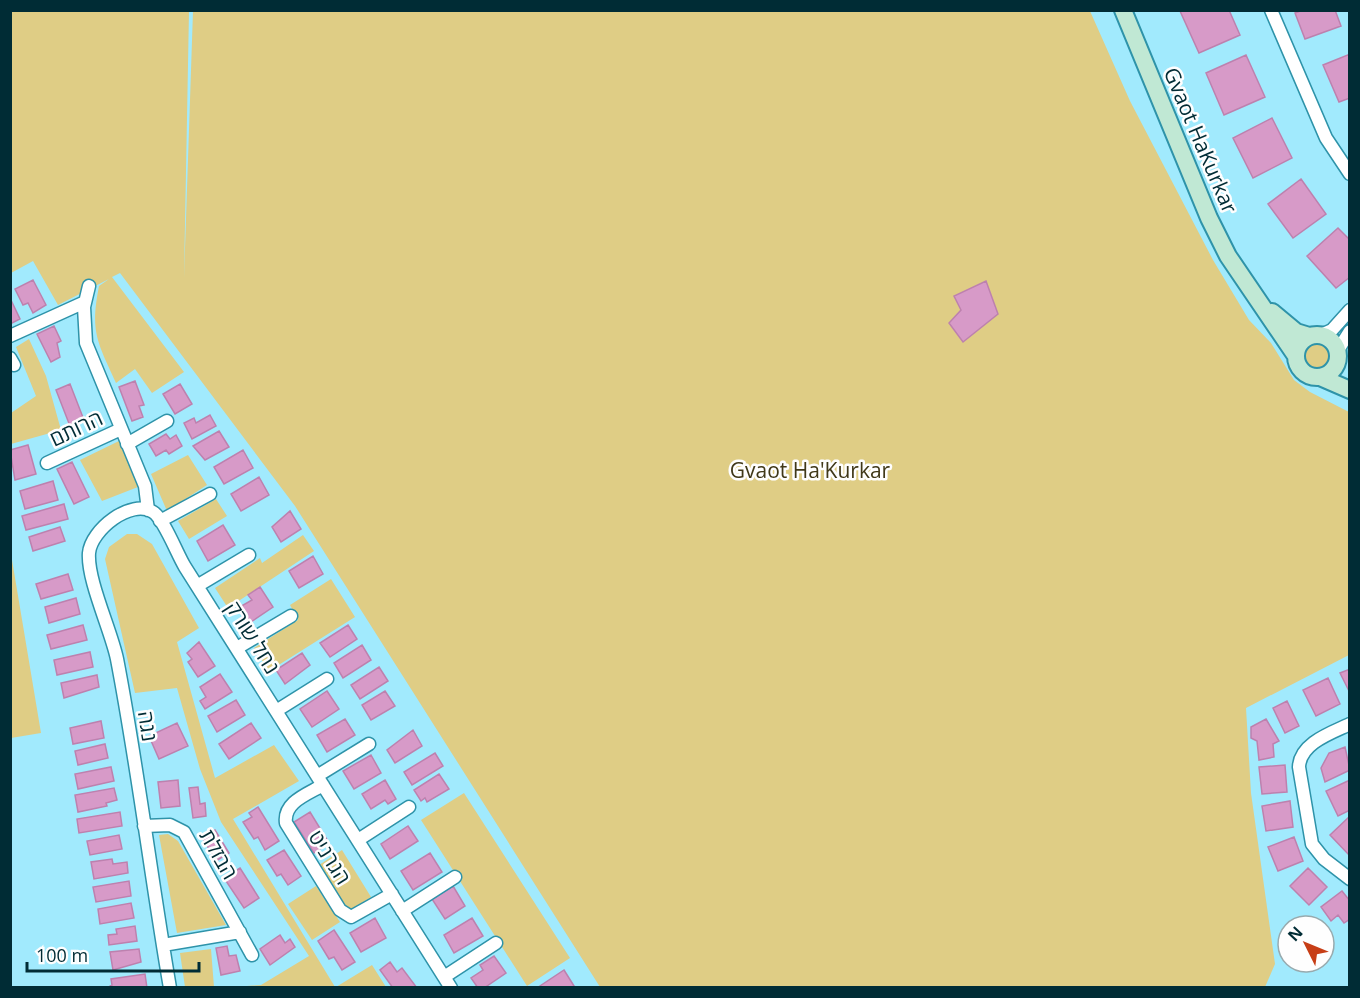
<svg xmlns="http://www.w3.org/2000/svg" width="1360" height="998" font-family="'Open Sans','Noto Sans Hebrew',sans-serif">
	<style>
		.green { fill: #dfcd85 }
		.building { fill: #d79ac8; stroke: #bd81ae; stroke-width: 1.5 }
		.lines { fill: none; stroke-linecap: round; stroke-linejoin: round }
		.street-casing { stroke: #2e93a9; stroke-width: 15 }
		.secondary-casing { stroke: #2e93a9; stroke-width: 20 }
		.street { stroke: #fff; stroke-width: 12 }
		.secondary { stroke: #c0e8d4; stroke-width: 16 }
		.labels { text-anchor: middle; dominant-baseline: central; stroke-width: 5; stroke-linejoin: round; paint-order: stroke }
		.street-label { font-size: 21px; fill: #002c35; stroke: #fefefe }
		.park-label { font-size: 21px; fill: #403818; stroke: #fefefe }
	</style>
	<rect width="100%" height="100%" fill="#a1eafd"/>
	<path class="green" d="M11,11H189L184,278L193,11H1090L1130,101L1213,260L1249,320L1271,343L1294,380L1310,392L1349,412V655L1246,708L1251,793L1275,964L1265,987H600L295,506L120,273L112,277L184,372L152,393L135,369L116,383C97,341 90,332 99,286L109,279L58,305L33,261L11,273Z
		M29,339L46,376L61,430L11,444V413L36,396L16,347Z
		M1305 356a12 12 0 1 1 24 0a12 12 0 1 1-24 0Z
		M119,441L138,487L102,501L80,460Z
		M188,455L207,485L167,511L151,474Z
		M216,499L227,516L189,539L178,521Z
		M127,534H137L152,544L199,628L177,642L215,778L274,745L299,781L233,819L335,987H234L261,985L309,956L221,822L200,769L177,688L135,693L105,559L109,547Z
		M303,535L314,551L228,608L215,588L260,558L262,563Z
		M10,548L41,733L11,738H10Z
		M331,579L355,617L269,671L254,648L298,620L290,605Z
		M464,793L570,958L527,986L421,820Z
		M168,834L178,841L226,925L177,933L159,835Z
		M342,850L371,897L348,912L319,865Z
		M316,886L340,922L312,940L288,904Z
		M211,949L214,987H185L180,953Z
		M372,965L386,987H335H336Z"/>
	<path class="building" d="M1229,10L1240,35L1199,53L1180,11Z
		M1303,10H1335L1341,26L1305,39L1295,13Z
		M1350,54V98L1339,102L1323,65Z
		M1246,55L1265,97L1224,115L1206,73Z
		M1272,118L1292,158L1253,178L1233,138Z
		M1301,179L1326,214L1293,238L1268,204Z
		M1338,228L1350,240V277L1336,288L1307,256Z
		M33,280L46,305L33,313L28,303L23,305L15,289Z
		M986,281L998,314L963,342L949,323L961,310L954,296Z
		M10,298L20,319L10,324Z
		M54,326L61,341L57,343L60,357L51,362L37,334Z
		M135,381L144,405L139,406L143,417L132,421L119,387Z
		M70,384L84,420L70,426L56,390Z
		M180,384L192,404L175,414L163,394Z
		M210,415L216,426L192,439L184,423L194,418L196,423Z
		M219,431L229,447L205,460L193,446Z
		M166,434L170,439L176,435L182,446L169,454L166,450L156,456L149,444Z
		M28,445L36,474L15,480L10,450Z
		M243,450L253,468L224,484L214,467Z
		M72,462L89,497L74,504L57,469Z
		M259,477L269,495L241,511L231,494Z
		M53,481L58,500L25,509L20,491Z
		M64,504L68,519L26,530L22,516Z
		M290,511L301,529L281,542L272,527Z
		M223,525L235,545L208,561L197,541Z
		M60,527L65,541L33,551L29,537Z
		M313,556L323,574L299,588L289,571Z
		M68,574L73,590L41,599L36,584Z
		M260,587L273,607L248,624L238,608L252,600L248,595Z
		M76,598L80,614L49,623L45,607Z
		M83,625L87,640L51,649L47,635Z
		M348,625L357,639L330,657L320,643Z
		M199,642L215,666L198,677L188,662L192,659L187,653Z
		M362,645L371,660L343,678L334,663Z
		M90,652L93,667L57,675L54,660Z
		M302,653L310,665L285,684L276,670Z
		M379,667L388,681L360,699L351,685Z
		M1350,669V693L1340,673Z
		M220,674L232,692L205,709L200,701L206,697L200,687Z
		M97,675L99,687L64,698L61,683Z
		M1328,678L1340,704L1316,716L1303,690Z
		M327,691L339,709L312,727L300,709Z
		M385,691L395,706L371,720L362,705Z
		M236,700L245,715L217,732L208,716Z
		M1287,701L1299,726L1285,733L1273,708Z
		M345,719L355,735L327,752L317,735Z
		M1266,719L1279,741L1273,744L1274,757L1259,760L1257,741L1251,738V727Z
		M101,721L104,738L73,744L70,728Z
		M177,723L188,746L159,759L149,736Z
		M251,723L261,738L229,759L219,744Z
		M413,730L422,746L395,763L387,750Z
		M105,744L108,758L78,765L75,751Z
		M1345,747L1350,770L1325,782L1321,768L1329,753Z
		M435,753L443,766L412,785L404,772Z
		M371,755L381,773L354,789L343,771Z
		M1285,765L1287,792L1262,794L1259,767Z
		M111,767L114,781L78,789L75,774Z
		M439,774L449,789L427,802L425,798L421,801L414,790Z
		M178,780L180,806L161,808L158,782Z
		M385,780L396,799L388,804L385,800L371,809L362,794Z
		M1350,780V810L1338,816L1326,791Z
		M198,787L200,804L205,803L206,816L193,818L189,788Z
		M114,788L117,800L106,803L107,806L78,812L75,795Z
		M1290,801L1293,827L1266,831L1262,806Z
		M258,807L279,841L265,850L258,837L254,839L243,822L252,817L249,813Z
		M120,812L122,826L79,833L77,819Z
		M310,812L329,843L314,853L294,822Z
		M1350,816V854L1349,855L1330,835Z
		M408,826L418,841L390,859L381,844Z
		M215,830L229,853L216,861L202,837Z
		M119,835L122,849L90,855L87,841Z
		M1294,837L1303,861L1278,871L1268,847Z
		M284,850L301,876L288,885L281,874L277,876L267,860Z
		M430,853L442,872L413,890L401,871Z
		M112,859L113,864L127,862L128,873L94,879L91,862Z
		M240,868L259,898L244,908L224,878Z
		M1308,868L1327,887L1309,905L1290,886Z
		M129,881L131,896L96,902L93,887Z
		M453,886L465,906L445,919L432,899Z
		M1342,891L1350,901V919L1344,923L1338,915L1331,921L1321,907Z
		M131,903L134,918L100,924L98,909Z
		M375,918L386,938L361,952L350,933Z
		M472,918L483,936L454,953L444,935Z
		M135,926L137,941L109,945L108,935L117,934L116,929Z
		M334,930L355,962L342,970L334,957L329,959L318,941Z
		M280,935L285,943L290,939L295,947L270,965L260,949Z
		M227,946L229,956L236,955L240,971L221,975L216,948Z
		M139,949L141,962L113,970L110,952Z
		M494,956L506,973L484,988H478L471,978L483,970L480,965Z
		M390,962L397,972L402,968L417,988H393L380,970Z
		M564,970L574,986L572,988H537Z
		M145,974L147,988H107L112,985L111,979Z"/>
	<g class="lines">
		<defs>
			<path id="street" d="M1271,10L1326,138L1350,174
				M89,286L84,307L86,343L145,486L148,510
				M1321,335L1332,330L1350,310
				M10,336L85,302
				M1338,350L1350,331
				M10,358L14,365
				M127,444L167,421
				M47,463L121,429
				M160,521L210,494
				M197,586L249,555
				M237,648L291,616
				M276,711L327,679
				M1350,724C1331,733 1300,743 1299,767L1312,844L1324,859L1350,879
				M317,776L369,744
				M323,785C308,794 283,802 286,823L340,910L351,917L392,894
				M144,826L170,825L184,832L252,955
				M358,840L409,807
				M402,911L455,877
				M163,945L240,932
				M444,977L496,943
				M170,988C151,878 138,768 117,659C111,630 87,580 89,553C91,530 131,498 153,512C164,519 177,554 185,567L451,988"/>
			<path id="secondary" d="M1123,10L1209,218L1228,256L1296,356
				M1272,312L1296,332L1309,336
				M1296 356a21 21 0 1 1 42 0a21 21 0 1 1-42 0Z
				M1320,377L1350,390"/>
		</defs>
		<use href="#street" class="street-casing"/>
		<use href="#secondary" class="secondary-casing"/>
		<use href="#street" class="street"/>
		<use href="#secondary" class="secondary"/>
	</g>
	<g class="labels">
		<g class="street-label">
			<text transform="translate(1201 140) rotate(67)">Gvaot HaKurkar</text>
			<text transform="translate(76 428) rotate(-25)">הרותם</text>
			<text transform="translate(253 637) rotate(58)">נחל שורק</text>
			<text transform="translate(148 726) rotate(81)">נגה</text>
			<text transform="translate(219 854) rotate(60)">הבזלת</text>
			<text transform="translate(330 857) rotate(58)">הגרניט</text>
		</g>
		<g class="park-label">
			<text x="810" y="470">Gvaot Ha'Kurkar</text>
		</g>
	</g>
	<rect width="1360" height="998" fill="none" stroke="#002c35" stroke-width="24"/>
	<g transform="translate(1306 944) rotate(313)"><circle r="28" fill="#fefefe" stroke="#98aaae" stroke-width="1.5"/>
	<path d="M0-4.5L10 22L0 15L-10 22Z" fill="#c73e16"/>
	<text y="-9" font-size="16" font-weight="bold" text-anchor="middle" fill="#002c35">N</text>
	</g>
	<path d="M27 962v9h172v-9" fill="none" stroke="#002c35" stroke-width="3"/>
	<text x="36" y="962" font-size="18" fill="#002c35" stroke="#fefefe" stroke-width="4.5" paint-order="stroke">100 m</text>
</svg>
